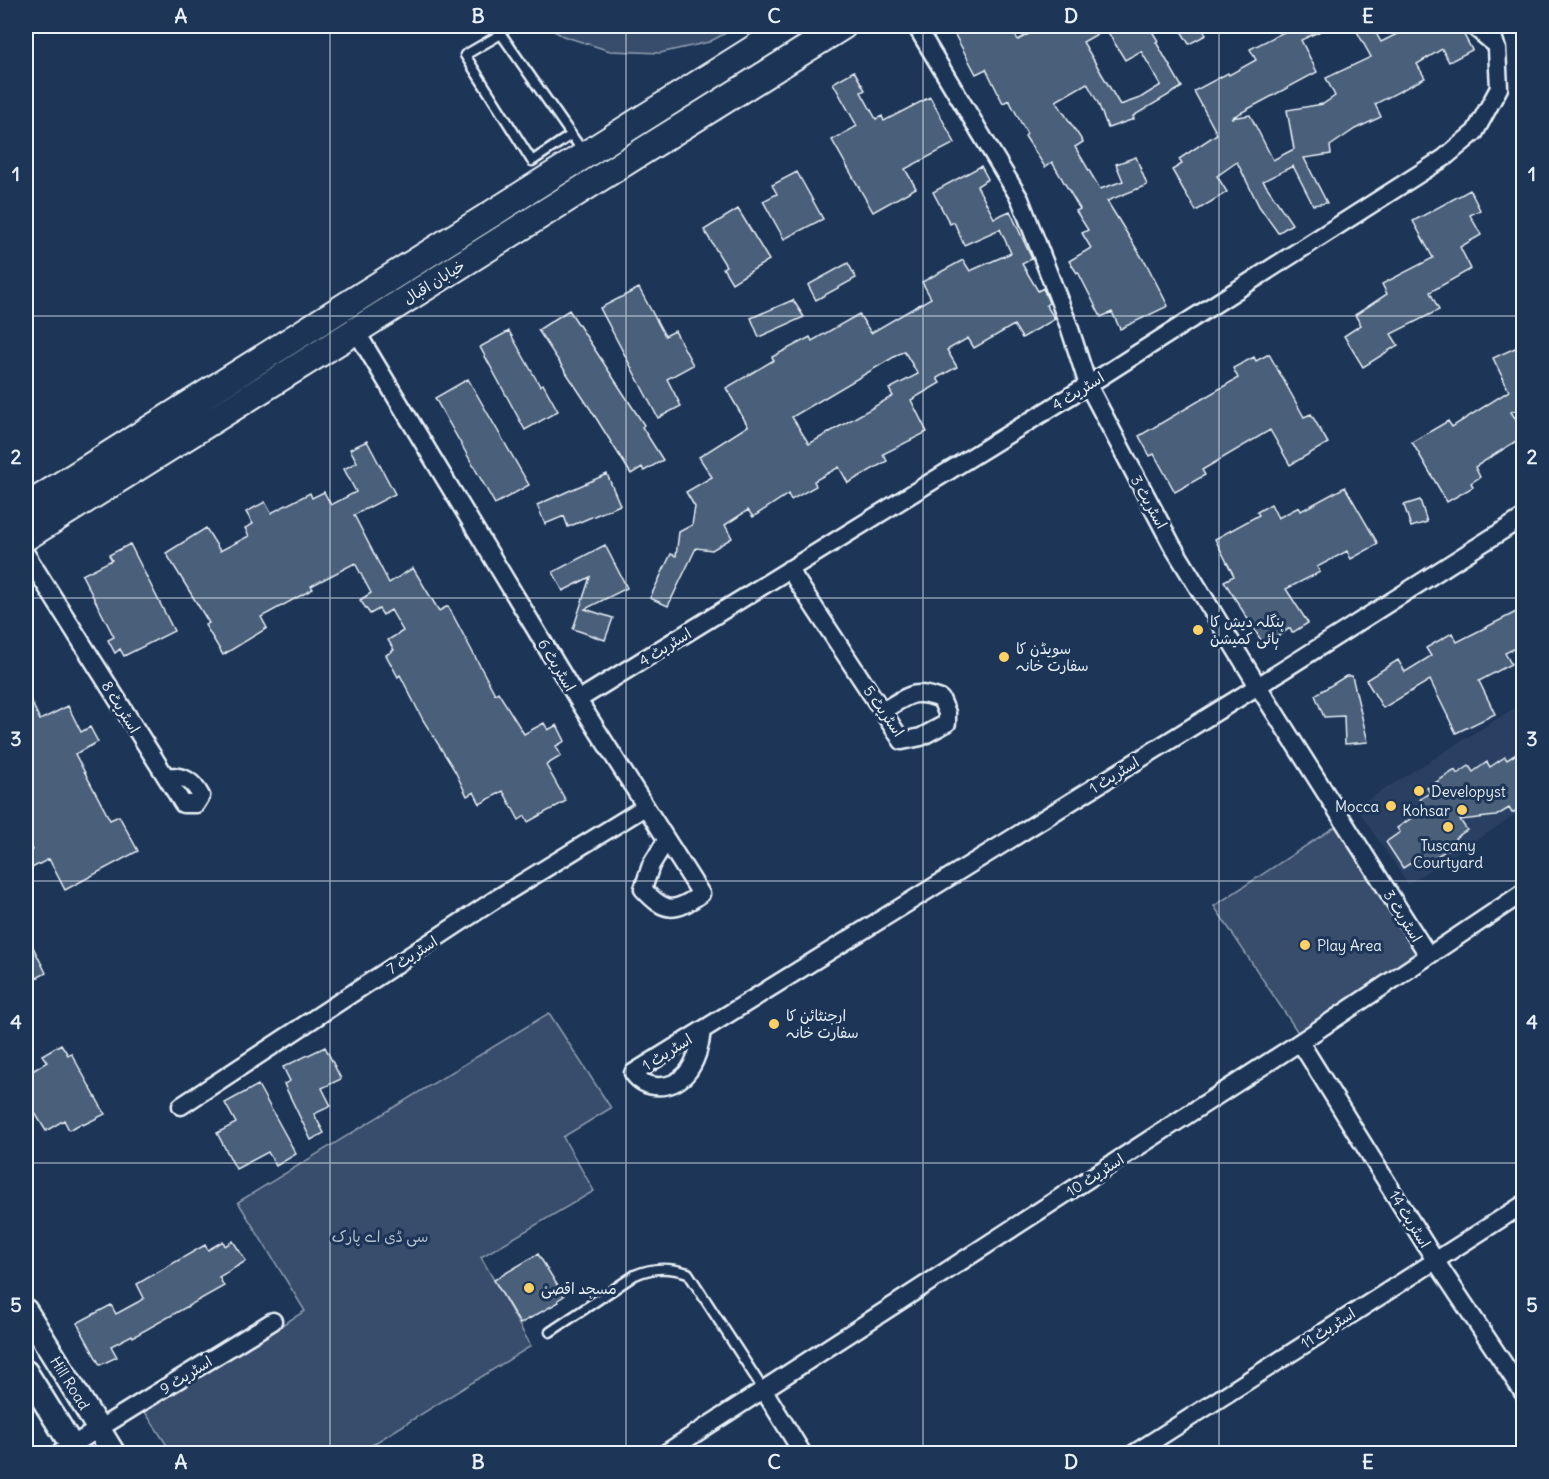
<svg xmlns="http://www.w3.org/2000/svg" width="1549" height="1479" font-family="Delius,'Playpen Sans Arabic',sans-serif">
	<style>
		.built { fill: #2a4162 }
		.green { fill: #374d6c; stroke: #909fb2; stroke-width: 1.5 }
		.building { fill: #495e7a; stroke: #e8f1f8; stroke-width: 1.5; fill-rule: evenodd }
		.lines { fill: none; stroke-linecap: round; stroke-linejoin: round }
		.lane-casing { stroke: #e8f1f8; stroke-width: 13 }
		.street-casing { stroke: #e8f1f8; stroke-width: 21 }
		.secondary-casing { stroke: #e8f1f8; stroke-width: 27 }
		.primary-casing { stroke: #e8f1f8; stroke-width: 30 }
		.lane { stroke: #1d3557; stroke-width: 8 }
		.street { stroke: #1d3557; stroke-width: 16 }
		.secondary { stroke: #1d3557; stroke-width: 22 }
		.primary { stroke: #1d3557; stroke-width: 26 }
		.grid { fill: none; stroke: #e8f1f8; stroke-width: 1.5; stroke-opacity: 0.55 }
		.poi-dot { fill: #ffd166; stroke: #1d3557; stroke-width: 2 }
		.labels { text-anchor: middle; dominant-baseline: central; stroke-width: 6; stroke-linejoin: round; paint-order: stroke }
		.street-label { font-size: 15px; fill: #e8f1f8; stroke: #1d3557 }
		.poi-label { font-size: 15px; fill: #e8f1f8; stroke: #1d3557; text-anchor: start }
		.park-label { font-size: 15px; fill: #b3c0ce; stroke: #1d3557 }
		.neatline { fill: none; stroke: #e8f1f8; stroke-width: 2 }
		.grid-label { font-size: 20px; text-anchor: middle; font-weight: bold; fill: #e8f1f8 }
	</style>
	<rect width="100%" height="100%" fill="#1d3557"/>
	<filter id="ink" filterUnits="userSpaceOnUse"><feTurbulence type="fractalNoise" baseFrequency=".0167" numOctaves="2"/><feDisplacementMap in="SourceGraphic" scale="12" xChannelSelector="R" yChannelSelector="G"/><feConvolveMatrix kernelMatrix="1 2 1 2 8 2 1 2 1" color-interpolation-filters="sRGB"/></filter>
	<g filter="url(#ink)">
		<path class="built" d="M1518,706L1523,715V810L1408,884L1356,807Z"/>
		<path class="green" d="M545,26H739L709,42L660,53L610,51L563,36Z
			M1336,826L1421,954L1299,1034L1214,906Z
			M549,1013L611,1108L563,1137L594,1191L481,1257L531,1346L359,1453H172L143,1409L305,1311L238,1202Z"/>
		<path class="building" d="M968,26H1010L1018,40L1043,26H1149L1158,41L1156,42L1182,87L1133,116L1134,119L1108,128L1098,103L1087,83L1056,101L1083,142L1075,147L1100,189L1123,181L1116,164L1136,157L1147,185L1107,201L1144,261H1145L1168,306L1120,329L1112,312L1101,317L1078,272L1077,273L1069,261L1091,248L1082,233L1088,230L1076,211L1080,209L1052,162L1045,167L1025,136L1027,134L1009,100L1003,103L986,69L976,74L954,33ZM1106,29L1125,60L1141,51L1161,85L1140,98L1120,105L1083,42Z
			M1178,26H1201L1206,35L1189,44Z
			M1296,26H1331L1301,40L1317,72L1231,118L1250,115L1273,160L1294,149L1287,110L1323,104L1335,96L1326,78L1371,57L1354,26H1372L1381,42L1413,26H1463L1466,34L1464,35L1472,50L1449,62L1442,49L1417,64L1425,78L1375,104L1381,117L1355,129L1330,146L1331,154L1304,158L1327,203L1313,205L1293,166L1263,181L1292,224L1278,233L1259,206L1237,162L1217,176L1227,192L1196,211L1172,170L1182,164L1179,159L1217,134L1194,91L1228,73L1229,75L1256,60L1250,49Z
			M854,71L865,90L861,92L876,119L882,116L884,121L930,97L955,143L905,169L916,188L873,212L832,140L857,126L833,83Z
			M981,166L988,179L977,186L994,218L1010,211L1032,259L1022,264L1038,291L1043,288L1049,303L1046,305L1055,319L1022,338L1014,325L974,348L968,338L947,350L957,367L937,378L940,383L911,400L927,432L883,454L887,461L848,483L839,467L814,481L816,486L791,500L788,494L753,517L748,510L725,525L732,538L712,550L696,548L668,606L650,598L671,554L676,556L679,532L692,525L695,507L686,492L712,477L699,457L748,426L726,388L774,360L772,357L810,337L812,341L859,314L871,333L931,298L922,282L963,260L970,271L1011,253L1000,229L964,245L954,222L950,224L933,192ZM904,351L918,374L889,389L893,396L809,444L792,417Z
			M797,172L823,219L784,239L763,201L777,194L772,185Z
			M1470,190L1480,210L1470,215L1481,235L1460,247L1471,269L1430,292L1439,310L1391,334L1398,345L1363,367L1344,336L1361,325L1355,315L1387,294L1382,284L1433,258L1413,221Z
			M738,209L769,260L732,283L723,268L726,266L704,230Z
			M848,263L856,278L816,300L808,285Z
			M639,288L665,336L675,331L693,365L667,379L681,406L658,418L600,308Z
			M793,300L804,317L759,337L751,318Z
			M569,310L644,425L642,427L663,460L644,471L642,467L631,474L591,410L538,330Z
			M509,331L540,386L543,384L558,411L525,430L480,347Z
			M1524,344V407L1511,412L1524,431V436L1475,467L1480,477L1471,483L1473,487L1447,502L1412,442L1448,421L1452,427L1509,391L1493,358Z
			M1269,354L1304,417L1311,414L1328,443L1290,465L1270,430L1202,470L1205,475L1175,492L1154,454L1150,456L1139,436L1238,378L1233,368L1254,357L1256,361Z
			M468,379L529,485L495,504L435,398Z
			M367,441L395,494L354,515L389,583L413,568L439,611L448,606L495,694L498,692L524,734L544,723L548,730L557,725L565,741L556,746L561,756L546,765L566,801L528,822L525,816L519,820L503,791L480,804L474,792L467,796L455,771L423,720L400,675L398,677L386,655L394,650L388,640L403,631L391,610L383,615L379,609L370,614L360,600L371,593L355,563L311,586L313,589L261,617L267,628L223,655L205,625L209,623L166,553L206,528L220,551L249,536L245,528L253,524L246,512L265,502L271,513L310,493L312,498L324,492L331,505L356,492L344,469L357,462L350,449Z
			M607,474L620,505L568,527L564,516L545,524L537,505Z
			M1345,487L1378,544L1351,559L1347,551L1317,567L1320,572L1286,589L1308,623L1292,633L1290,628L1264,645L1224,581L1234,576L1215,539L1259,515L1257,512L1271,504L1278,518L1299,507L1301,511Z
			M1420,500L1427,522L1411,527L1404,505Z
			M130,544L174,631L124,656L120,649L115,653L108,640L114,637L82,575L112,560L109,555Z
			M605,545L627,588L585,609L613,618L605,640L573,629L590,577L563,591L553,572Z
			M1524,608V644L1505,653L1511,664L1479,681L1495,714L1456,733L1430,680L1383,708L1366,680L1398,660L1405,672L1431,656L1426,648L1452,633L1457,642Z
			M1346,676H1352L1368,742L1345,744L1344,716L1324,717L1315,695Z
			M26,690L40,720L68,706L81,732L90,727L98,742L75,754L110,820L119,816L138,851L65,890L49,859L26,871V854L32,850L26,838Z
			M1524,749V806L1512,813L1509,808L1496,816L1460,820L1467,830L1455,838L1458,843L1426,863L1422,856L1403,868L1386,842L1400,832L1397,828L1416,815L1414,812L1425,805L1420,799L1430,793L1427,788L1455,770L1457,774L1469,766L1473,772L1487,762L1490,767L1505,757L1507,760Z
			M26,933L46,973L26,984Z
			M61,1044L68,1055L71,1053L105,1114L83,1125L82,1123L69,1130L64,1120L46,1131L32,1108L26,1112V1075L47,1062L42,1055Z
			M325,1047L341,1079L322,1088L331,1106L314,1114L324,1133L311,1140L284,1084L290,1081L283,1067Z
			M258,1085L296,1154L276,1166L268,1152L236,1169L217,1133L236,1123L225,1103Z
			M223,1241L225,1246L233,1241L246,1261L219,1277L224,1286L133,1337L132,1335L111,1346L117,1357L100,1365L77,1323L111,1305L116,1314L138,1302L144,1298L137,1284L205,1245L208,1250Z
			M538,1254L564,1296L558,1300L559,1302L520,1324L494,1280Z"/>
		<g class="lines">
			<defs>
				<path id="lane" d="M571,135L532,161L465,55L501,34L577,143L584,154
					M550,1332L635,1275C653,1267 669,1267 688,1273L763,1389"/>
				<path id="street" d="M916,26L1020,199L1069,326L1088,385L1172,545L1258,686L1428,955
					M1473,26L1492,42
					M356,331L578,700L701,894C674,913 665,913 643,889L651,865L664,844
					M26,554L183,804H196L201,796C193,781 185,776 168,776
					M789,569L902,741L921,737L947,723V713L941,699C913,688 908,696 884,710
					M578,700L1088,385L1444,158L1475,132L1499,88L1497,49L1490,26
					M702,1030C701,1044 696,1063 686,1074C671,1090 646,1091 633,1073L1258,686L1524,517
					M1300,1042L1435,1260L1524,1394
					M181,1106L499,897L645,807
					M763,1389L803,1454
					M58,1454L273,1321
					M664,1454L1300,1042L1524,892
					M1133,1454L1524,1204"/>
				<path id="secondary" d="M26,1311L114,1454
					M26,1372L77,1454"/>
				<path id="primary" d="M26,507L790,26
					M26,537L843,26"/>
			</defs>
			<use href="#lane" class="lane-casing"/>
			<use href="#street" class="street-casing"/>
			<use href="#secondary" class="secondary-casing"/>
			<use href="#primary" class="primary-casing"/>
			<use href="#lane" class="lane"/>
			<use href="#street" class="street"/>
			<use href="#secondary" class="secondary"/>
			<use href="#primary" class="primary"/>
		</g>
	</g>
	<path class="grid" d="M330,26V1454M626,26V1454M923,26V1454M1219,26V1454M26,316H1524M26,598H1524M26,881H1524M26,1163H1524"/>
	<g class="poi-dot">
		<circle cx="1198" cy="630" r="6"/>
		<circle cx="1004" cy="657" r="6"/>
		<circle cx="1419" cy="791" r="6"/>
		<circle cx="1391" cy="806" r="6"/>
		<circle cx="1462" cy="810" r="6"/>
		<circle cx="1448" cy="827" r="6"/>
		<circle cx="1305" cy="945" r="6"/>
		<circle cx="774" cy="1024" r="6"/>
		<circle cx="529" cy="1288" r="6"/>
	</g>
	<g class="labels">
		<g class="street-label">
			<text transform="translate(434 282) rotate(-32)">خیابان اقبال</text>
			<text transform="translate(1078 391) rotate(-32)">اسٹریٹ 4</text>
			<text transform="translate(1149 502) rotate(61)">اسٹریٹ 3</text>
			<text transform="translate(665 647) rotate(-32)">اسٹریٹ 4</text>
			<text transform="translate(557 665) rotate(59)">اسٹریٹ 6</text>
			<text transform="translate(121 707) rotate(58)">اسٹریٹ 8</text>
			<text transform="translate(884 711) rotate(55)">اسٹریٹ 5</text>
			<text transform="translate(1114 775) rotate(-32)">اسٹریٹ 1</text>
			<text transform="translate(1403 916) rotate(58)">اسٹریٹ 3</text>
			<text transform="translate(412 955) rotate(-33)">اسٹریٹ 7</text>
			<text transform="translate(667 1052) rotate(-32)">اسٹریٹ 1</text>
			<text transform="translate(1095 1175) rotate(-33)">اسٹریٹ 10</text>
			<text transform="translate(1410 1219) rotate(58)">اسٹریٹ 14</text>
			<text transform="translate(1328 1328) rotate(-33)">اسٹریٹ 11</text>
			<text transform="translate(186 1375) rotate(-32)">اسٹریٹ 9</text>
			<text transform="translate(70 1383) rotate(58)">Hill Road</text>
		</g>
		<g class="poi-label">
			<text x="1210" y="621">بنگلہ دیش کا<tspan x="1210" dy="17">ہائی کمیشن</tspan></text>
			<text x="1016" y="648">سویڈن کا<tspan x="1016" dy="17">سفارت خانہ</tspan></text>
			<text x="1431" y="791">Developyst</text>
			<text x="1379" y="806" text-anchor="end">Mocca</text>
			<text x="1450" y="810" text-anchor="end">Kohsar</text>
			<text x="1448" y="845" text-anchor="middle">Tuscany<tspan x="1448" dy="17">Courtyard</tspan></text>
			<text x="1317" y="945">Play Area</text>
			<text x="786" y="1015">ارجنٹائن کا<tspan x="786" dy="17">سفارت خانہ</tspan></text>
			<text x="541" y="1288">مسجد اقصیٰ</text>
		</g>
		<g class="park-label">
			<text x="380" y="1236">سی ڈی اے پارک</text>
		</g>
	</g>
	<rect width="1549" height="1479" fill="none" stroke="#1d3557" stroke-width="66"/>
	<rect x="33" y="33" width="1483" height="1413" class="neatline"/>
	<g class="grid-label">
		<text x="181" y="23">A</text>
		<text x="478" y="23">B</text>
		<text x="774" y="23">C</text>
		<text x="1071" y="23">D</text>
		<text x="1368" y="23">E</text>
		<text x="16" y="181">1</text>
		<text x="1532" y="181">1</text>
		<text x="16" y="464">2</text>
		<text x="1532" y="464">2</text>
		<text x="16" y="746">3</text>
		<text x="1532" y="746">3</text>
		<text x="16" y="1029">4</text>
		<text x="1532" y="1029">4</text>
		<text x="16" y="1312">5</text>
		<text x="1532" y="1312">5</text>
		<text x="181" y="1469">A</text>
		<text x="478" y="1469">B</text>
		<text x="774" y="1469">C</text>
		<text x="1071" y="1469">D</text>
		<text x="1368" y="1469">E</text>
	</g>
</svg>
